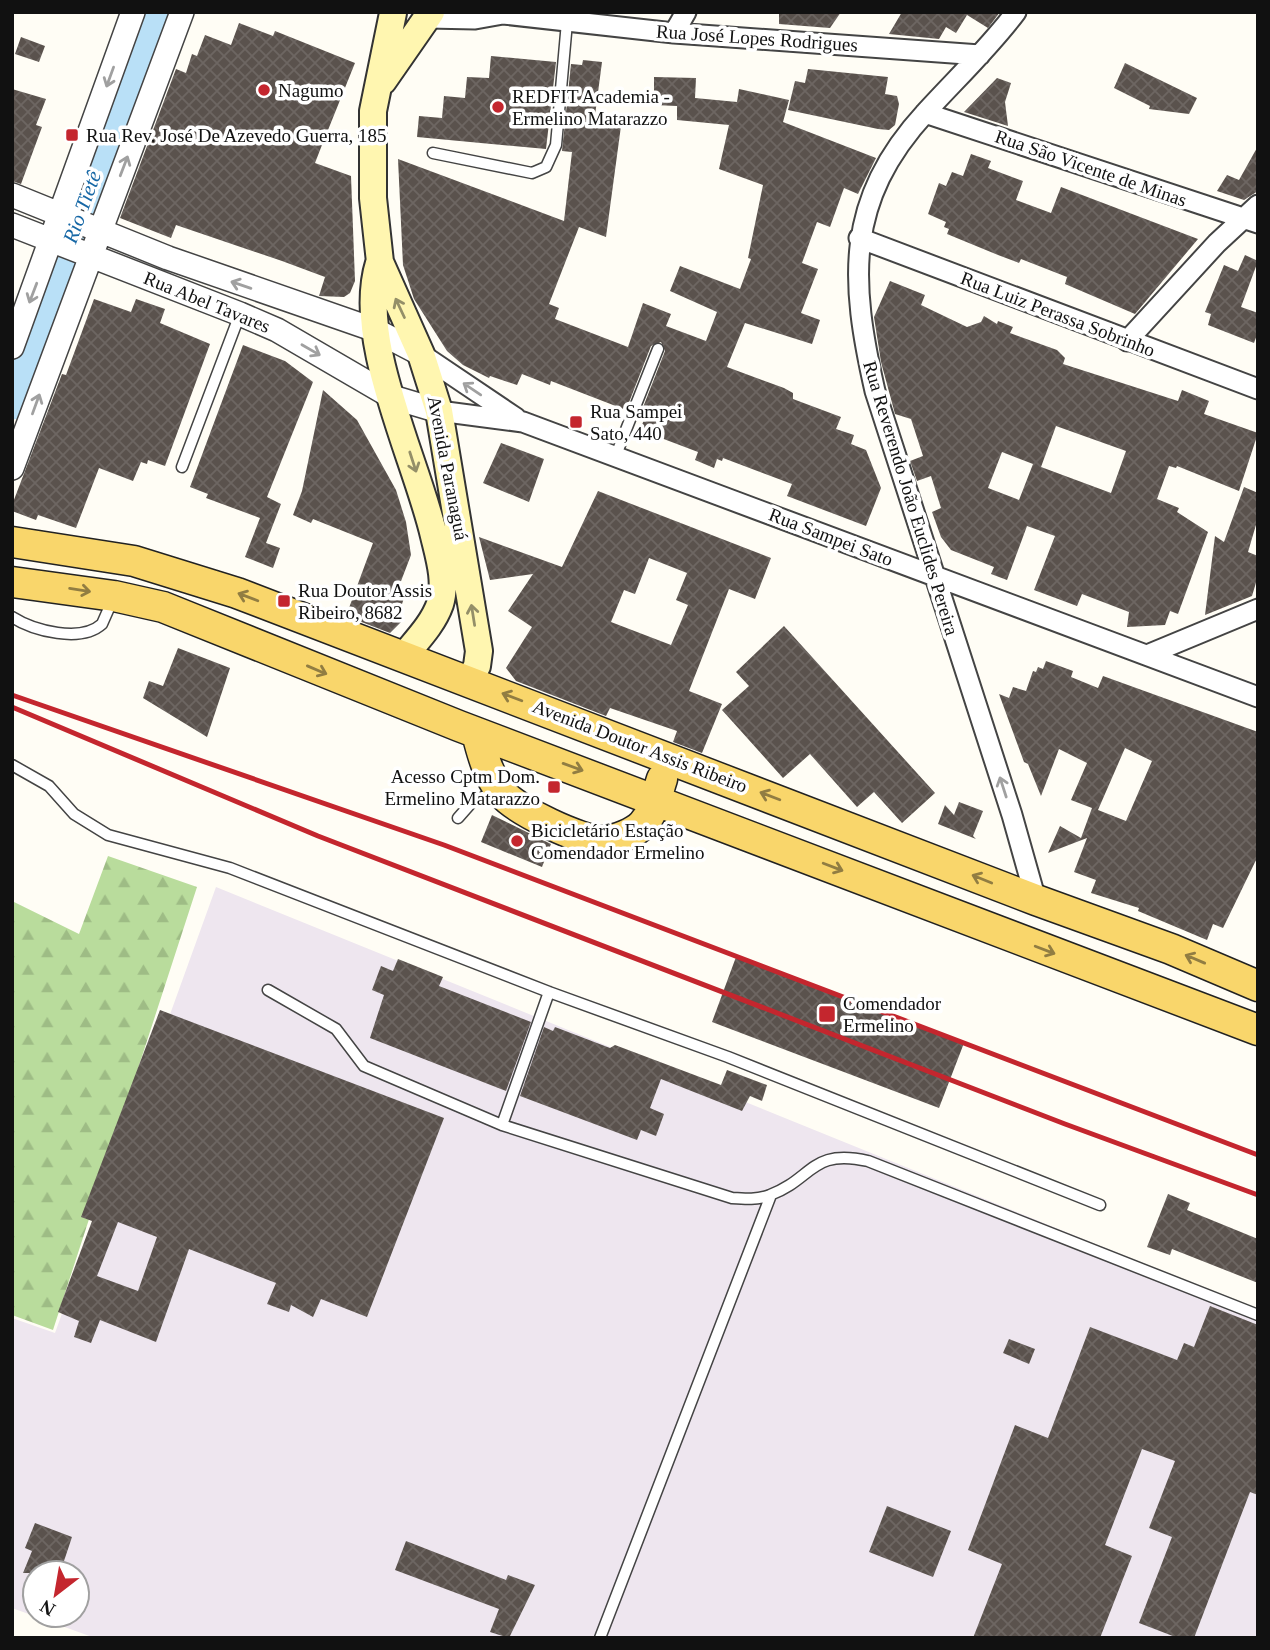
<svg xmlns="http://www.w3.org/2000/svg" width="1270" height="1650" font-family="Georgia,serif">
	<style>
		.industrial { fill: #eee6ef; fill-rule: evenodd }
		.forest { fill: url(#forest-firs) }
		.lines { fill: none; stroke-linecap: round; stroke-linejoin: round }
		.river { stroke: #b9e0f7; stroke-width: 35 }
		.building { fill: url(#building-cross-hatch); fill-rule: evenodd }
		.service-casing { stroke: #444; stroke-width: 13 }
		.minor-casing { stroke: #444; stroke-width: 23 }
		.tertiary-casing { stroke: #444; stroke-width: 26 }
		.secondary-casing { stroke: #333; stroke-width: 30 }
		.primary-casing { stroke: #222; stroke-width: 33 }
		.service { stroke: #fff; stroke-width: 10 }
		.minor { stroke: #fff; stroke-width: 19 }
		.tertiary { stroke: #fff; stroke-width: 23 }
		.secondary { stroke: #fff6b0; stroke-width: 26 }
		.primary { stroke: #f9d66b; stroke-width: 30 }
		.rail { stroke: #c4262e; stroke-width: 5 }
		.oneway { stroke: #a0a0a0 }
		.oneway2 { stroke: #948f68 }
		.oneway3 { stroke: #917d42 }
		.poi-dot { fill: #c4262e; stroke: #fff; stroke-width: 2.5 }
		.labels { text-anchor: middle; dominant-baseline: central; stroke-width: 7; stroke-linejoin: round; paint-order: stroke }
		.street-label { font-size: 19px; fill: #111; stroke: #fff }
		.poi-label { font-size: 19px; fill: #111; stroke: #fff; text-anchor: start }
		.water-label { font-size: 21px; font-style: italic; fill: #1768a6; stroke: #fff }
	</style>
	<defs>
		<pattern id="forest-firs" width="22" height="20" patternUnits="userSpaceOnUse" patternTransform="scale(1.75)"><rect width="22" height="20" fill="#b9dc9c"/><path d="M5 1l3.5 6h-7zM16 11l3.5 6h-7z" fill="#9ebc85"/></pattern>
		<pattern id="building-cross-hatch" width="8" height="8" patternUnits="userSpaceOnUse" patternTransform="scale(1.75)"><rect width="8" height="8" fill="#5a524d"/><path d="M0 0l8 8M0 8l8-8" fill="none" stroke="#6d6662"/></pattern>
	</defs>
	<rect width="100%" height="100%" fill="#fffdf5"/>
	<path class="industrial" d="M216,887L1258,1310V1638H95L12,1608V1318L55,1333ZM35,1573H77V1615H35Z"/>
	<path class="forest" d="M108,856L197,887L53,1330L12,1315V901L79,934Z"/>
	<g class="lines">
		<path class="river" d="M12,402L152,12"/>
	</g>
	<path class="building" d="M779,12H841L830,28L779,24Z
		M902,12H1000L988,28L967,15L956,33L946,27L939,39L889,34Z
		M239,23L273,36L275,31L355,63L328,130L323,129L327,132L315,163L351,176L355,281L350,293L344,297L319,296L325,277L282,261L176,225L171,238L120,218L176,69L186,73L192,54L197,56L205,35L231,45Z
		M21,37L45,46L39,62L15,54Z
		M491,56L556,62L546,149L417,137L419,116L442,118L444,96L465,98L467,77L489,78Z
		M583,60L602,62L594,123L621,126L606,237L579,227L549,304L559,308L555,319L628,347L643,303L671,314L666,326L706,341L717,312L670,291L680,266L740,289L751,259L748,258L763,185L719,169L729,125L677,120V106L654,105V77L696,78L695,98L737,102L739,89L789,100L783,122L876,158L858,194L844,188L830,227L817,222L802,263L818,269L801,313L820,320L812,344L745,323L727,367L784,388L793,393V399L841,417L836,429L854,435L851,444L866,450L881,488L866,526L787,496L792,484L723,458L722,461L717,459L714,468L695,460L698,452L640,430L645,417L640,415L665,351L661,342L651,346L626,410L551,381L550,385L522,374L517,385L490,376L489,378L463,365L447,351L414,299L403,265L398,159L564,221L572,152L562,151L571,64L582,65Z
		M1125,63L1197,98L1189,114L1149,109L1150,106L1114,88Z
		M808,69L888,77L885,94L897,96L899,104L895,125L889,130L878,129L788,110L795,81L805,83Z
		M997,78L1011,83L1005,102L1008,126L964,112Z
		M12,89L46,99L36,125L42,127L21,184L12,181Z
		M1258,146V191L1244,200L1217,191L1227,175L1239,180Z
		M971,154L991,161L988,168L1023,181L1016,200L1051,213L1061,187L1198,239L1135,314L1065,284L1067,277L1021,259L1019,263L998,255L947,234L949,229L944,227L946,222L928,214L939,183L946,186L952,172L963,176Z
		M1245,255L1258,261L1241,307L1258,313V332L1254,343L1208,325L1211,314L1205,312L1224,265L1238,271Z
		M890,281L925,295L921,305L967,327L981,322L984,316L997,324L998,321L1013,327L1010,333L1057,350L1065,358L1063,364L1178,401L1182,390L1209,401L1204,414L1258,433L1239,491L1177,466L1176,468L1169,466L1157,499L1179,508L1177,512L1208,532L1178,614L1170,611L1165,625L1127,627L1129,612L1082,594L1077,606L1034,590L1055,536L1027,526L1007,580L991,574L994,567L951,550L941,537L932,512L941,508L931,476L917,481L910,461L923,456L911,419L895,414L881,362L874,317ZM1056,426L1126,451L1111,493L1033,464L1019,500L988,488L1002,452L1041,467Z
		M94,299L131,312L136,299L165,309L160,323L210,344L165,466L148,460L147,464L141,462L133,481L99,468L76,528L38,515L36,520L12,511V505L62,374L66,375Z
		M243,345L285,361L313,382L267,497L281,504L266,543L280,548L273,568L245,557L260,518L206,498L208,494L190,487Z
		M323,390L357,420L396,490L406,522L411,555L398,589L401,590L399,596L404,598L398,616L405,618L390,633L346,616L373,543L313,519L311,523L293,515L302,491Z
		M501,443L544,459L529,502L483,483Z
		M1244,487L1258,493V518L1248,552L1258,556V576L1252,596L1205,615L1215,536L1224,542Z
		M598,491L771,558L755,599L729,589L689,691L722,704L702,753L673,742L677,731L610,708L606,716L516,681L506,668L532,627L508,611L533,574L490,580L479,537L562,567ZM649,558L687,573L676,600L688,605L671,645L611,622L624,590L635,594Z
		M784,626L935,793L902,823L874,792L857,807L810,754L783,778L722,710L749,686L736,672Z
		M178,648L230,668L207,737L143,698L149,681L163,686Z
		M1046,661L1073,671L1071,677L1098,688L1103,676L1258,732V856L1223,928L1213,924L1207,940L1138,911L1139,908L1091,893L1096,880L1074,872L1087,838L1048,853L1060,826L1081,838L1092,808L1071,800L1087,763L1059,749L1041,796L1028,764L1024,762L999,694L1009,698L1013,687L1026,691L1033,671L1036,672L1038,667L1043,669ZM1125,748L1152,761L1126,821L1098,810Z
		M959,802L983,811L973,836L976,839L938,824L945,805L954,815Z
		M492,815L551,844L542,867L481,842Z
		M736,957L964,1043L939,1108L712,1022Z
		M398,959L443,977L439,986L531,1022L506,1091L370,1038L384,995L372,990L381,966L393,971Z
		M160,1010L444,1118L367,1317L321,1299L313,1317L291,1305L289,1312L267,1304L276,1283L189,1249L156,1342L100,1320L91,1343L74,1337L79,1321L58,1312L92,1221L81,1217ZM118,1222L157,1237L138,1291L97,1276Z
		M544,1027L553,1031L555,1027L610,1048L615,1045L721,1085L727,1070L767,1085L762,1101L750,1096L742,1111L661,1079L650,1108L664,1114L656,1136L641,1130L637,1140L520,1096Z
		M1168,1194L1190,1203L1187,1210L1258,1239V1283L1172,1249L1170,1255L1147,1247Z
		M1210,1306L1258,1325V1495L1250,1492L1194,1638H1178L1139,1623L1172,1537L1149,1528L1175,1461L1142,1449L1105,1545L1132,1556L1100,1638H973L1002,1564L968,1550L1015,1425L1048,1438L1090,1327L1177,1360L1184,1343L1194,1347Z
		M1009,1339L1035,1349L1029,1364L1003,1353Z
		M887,1506L951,1531L933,1577L869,1552Z
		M35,1523L72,1537L60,1573H23L32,1551L25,1548Z
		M406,1541L506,1580L508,1575L535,1585L509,1638L490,1632L499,1609L395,1570Z"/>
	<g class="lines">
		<defs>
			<path id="service" d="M433,153L532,173L546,167L556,145L567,22
				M616,455L658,349
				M182,467L240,314
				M12,617C34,631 81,643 102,624L113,599
				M12,765L49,786L74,814L108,835L230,868L549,992L728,1057L1100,1205
				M458,818L473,801L496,792
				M268,990L336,1029L364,1066L502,1125L732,1198C745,1199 758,1200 770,1195C813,1179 811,1148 868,1161L1258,1315
				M502,1125L549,992
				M600,1638L771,1195"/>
			<path id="minor" d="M1016,12C989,48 956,79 926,112C844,201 850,281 875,391L1012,815L1036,900
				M428,18L475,19L503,14L674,33L980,55
				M674,33L686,12
				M925,113L1258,223
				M859,238L1258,389
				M1127,341L1217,243L1258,205
				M421,354L516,418
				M439,411L523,422L1258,697
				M1147,655L1258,609"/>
			<path id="tertiary" d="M12,195L168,258L375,330L421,354
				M12,225L240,314L277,330L392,397L439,411
				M12,347L133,12
				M12,468L182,12"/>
			<path id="secondary" d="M393,13L373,111V198L380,262L421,354L439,411L479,651L477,666L469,681
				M383,81L431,12
				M379,263C355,340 416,458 434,536C439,557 447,582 440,604C433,624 417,640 404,656"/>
			<path id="primary" d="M12,542L134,561L237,593L1036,900L1171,949L1258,986
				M12,582L114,596L163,607L459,726L1258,1030
				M477,733C482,753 488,776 502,793C516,810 581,842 604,841C616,840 635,833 643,824C654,812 657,794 662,779"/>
		</defs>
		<use href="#service" class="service-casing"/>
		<use href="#minor" class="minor-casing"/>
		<use href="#tertiary" class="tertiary-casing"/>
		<use href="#secondary" class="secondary-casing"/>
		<use href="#primary" class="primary-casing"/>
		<use href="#service" class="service"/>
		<use href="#minor" class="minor"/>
		<use href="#tertiary" class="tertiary"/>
		<use href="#secondary" class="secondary"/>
		<use href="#primary" class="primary"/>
		<path class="rail" d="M12,695L444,845L1258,1155
			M12,707L318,836L1065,1124L1258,1195"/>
	</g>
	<defs><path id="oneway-shaft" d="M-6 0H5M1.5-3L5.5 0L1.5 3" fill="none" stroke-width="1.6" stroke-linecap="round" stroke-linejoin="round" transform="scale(1.75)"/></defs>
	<g class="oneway">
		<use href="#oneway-shaft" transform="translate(110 77) rotate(110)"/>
		<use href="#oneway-shaft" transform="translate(124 166) rotate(-69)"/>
		<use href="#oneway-shaft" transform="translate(241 285) rotate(-161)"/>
		<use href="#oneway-shaft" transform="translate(33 293) rotate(111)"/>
		<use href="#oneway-shaft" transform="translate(311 350) rotate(30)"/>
		<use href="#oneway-shaft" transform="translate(472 389) rotate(-146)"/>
		<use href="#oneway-shaft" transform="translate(36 404) rotate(-70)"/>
		<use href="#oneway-shaft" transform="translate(1003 787) rotate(-108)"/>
	</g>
	<g class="oneway2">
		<use href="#oneway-shaft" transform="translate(400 308) rotate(-115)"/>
		<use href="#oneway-shaft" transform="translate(413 462) rotate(72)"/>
		<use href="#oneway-shaft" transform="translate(473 615) rotate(-99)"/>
	</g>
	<g class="oneway3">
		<use href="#oneway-shaft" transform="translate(80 590) rotate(9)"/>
		<use href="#oneway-shaft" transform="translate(248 597) rotate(-159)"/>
		<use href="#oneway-shaft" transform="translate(317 670) rotate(23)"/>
		<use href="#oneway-shaft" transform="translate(512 697) rotate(-159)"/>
		<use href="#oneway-shaft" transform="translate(573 767) rotate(20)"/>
		<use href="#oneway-shaft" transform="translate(770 796) rotate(-159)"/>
		<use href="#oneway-shaft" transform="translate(833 867) rotate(21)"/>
		<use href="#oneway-shaft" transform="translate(982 879) rotate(-158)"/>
		<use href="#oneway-shaft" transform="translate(1045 950) rotate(21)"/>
		<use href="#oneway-shaft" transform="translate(1195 959) rotate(-157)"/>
	</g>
	<g class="poi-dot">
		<circle cx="264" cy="90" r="7"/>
		<circle cx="498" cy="107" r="7"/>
		<rect x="65" y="128" width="14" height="14" rx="3.5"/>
		<rect x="569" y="415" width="14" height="14" rx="3.5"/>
		<rect x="277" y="594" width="14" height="14" rx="3.5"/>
		<rect x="547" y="780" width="14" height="14" rx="3.5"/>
		<circle cx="517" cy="841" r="7"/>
		<rect x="818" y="1005" width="18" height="18" rx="3.5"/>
	</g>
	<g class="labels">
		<g class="street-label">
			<text transform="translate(757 38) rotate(4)">Rua José Lopes Rodrigues</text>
			<text transform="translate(1091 168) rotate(19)">Rua São Vicente de Minas</text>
			<text transform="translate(207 302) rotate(22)">Rua Abel Tavares</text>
			<text transform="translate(1058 314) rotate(21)">Rua Luiz Perassa Sobrinho</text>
			<text transform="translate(448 468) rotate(79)">Avenida Paranaguá</text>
			<text transform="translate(911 498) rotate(73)">Rua Reverendo João Euclides Pereira</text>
			<text transform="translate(831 537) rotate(21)">Rua Sampei Sato</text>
			<text transform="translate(640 746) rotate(21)">Avenida Doutor Assis Ribeiro</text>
		</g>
		<g class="poi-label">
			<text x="278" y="90">Nagumo</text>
			<text x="512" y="96">REDFIT Academia -<tspan x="512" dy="22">Ermelino Matarazzo</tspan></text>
			<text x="86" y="135">Rua Rev. José De Azevedo Guerra, 185</text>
			<text x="590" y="411">Rua Sampei<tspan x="590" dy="22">Sato, 440</tspan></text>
			<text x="298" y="590">Rua Doutor Assis<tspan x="298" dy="22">Ribeiro, 8682</tspan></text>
			<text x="540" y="776" text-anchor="end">Acesso Cptm Dom.<tspan x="540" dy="22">Ermelino Matarazzo</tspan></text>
			<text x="531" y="830">Bicicletário Estação<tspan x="531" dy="22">Comendador Ermelino</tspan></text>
			<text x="843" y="1003">Comendador<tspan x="843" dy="22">Ermelino</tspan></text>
		</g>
		<g class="water-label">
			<text transform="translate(82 207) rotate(-70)">Rio Tietê</text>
		</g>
	</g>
	<rect width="1270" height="1650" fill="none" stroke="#111111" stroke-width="28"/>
	<g transform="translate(56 1594) rotate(211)"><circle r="33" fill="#ffffff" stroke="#a0a0a0" stroke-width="2"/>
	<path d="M0-5L12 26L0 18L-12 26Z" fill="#c4262e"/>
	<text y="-10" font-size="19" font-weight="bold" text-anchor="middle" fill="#111111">N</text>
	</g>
</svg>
